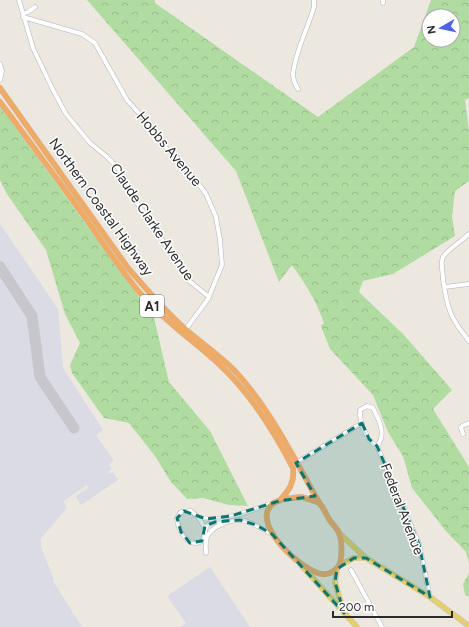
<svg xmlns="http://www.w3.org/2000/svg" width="469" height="627" font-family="Figtree,sans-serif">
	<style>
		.airport { fill: #dadbe5 }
		.forest { fill: url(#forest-crowns); fill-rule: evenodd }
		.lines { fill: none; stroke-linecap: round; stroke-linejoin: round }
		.taxiway { stroke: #c7c6ca; stroke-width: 11 }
		.minor-casing { stroke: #b3b4bd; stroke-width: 5 }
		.major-casing { stroke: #c8c8c8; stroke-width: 6 }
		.highway-casing { stroke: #c8c8c8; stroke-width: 6 }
		.minor { stroke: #fff; stroke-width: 4 }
		.major { stroke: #e3cf6d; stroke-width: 5 }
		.highway { stroke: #eeab68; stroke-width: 5.5 }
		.marked { fill: #0f766e; fill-opacity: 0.2; stroke: #0f766e; stroke-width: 3; stroke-dasharray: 8 5; stroke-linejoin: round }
		.labels { text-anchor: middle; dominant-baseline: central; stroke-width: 3; stroke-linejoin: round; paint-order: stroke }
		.shield { fill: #fff; stroke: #6b6b6b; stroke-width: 1 }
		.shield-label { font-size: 13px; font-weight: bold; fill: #2b2b2b }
		.street-label { font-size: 14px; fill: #2b2b2b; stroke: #fff }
	</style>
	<defs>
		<pattern id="forest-crowns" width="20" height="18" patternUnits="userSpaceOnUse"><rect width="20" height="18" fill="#b1dca1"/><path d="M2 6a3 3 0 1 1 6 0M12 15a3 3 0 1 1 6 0" fill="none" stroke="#98bd8b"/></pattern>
	</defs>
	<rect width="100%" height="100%" fill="#ece7df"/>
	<path class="airport" d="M0,224L58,309L63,368L103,430L96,435L114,461L109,464L112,469L108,472L110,474L113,472L118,480L81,505L76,496L88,488L87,485L63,501L67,508L41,538V547L54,580L53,581L82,627H0Z
		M210,567L250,627H181L186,623L167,596Z"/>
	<path class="forest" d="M87,0H155V3L318,117L414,47L431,0H469V98L465,100L469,131V181L455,191L452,216L455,236L393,274L363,281L359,292L404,335L452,390L433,409L469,467V563L466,552L446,531L412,488L403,456L388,432L373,395L330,349L321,326L324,323C316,300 306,285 292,265L279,282L236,171ZM429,16H453V40H429Z
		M0,106L154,318L169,382L210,431L248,506L229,505L203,498L187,499L171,482L155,456L129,423L104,418L72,373L70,365L80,343L65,314L46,250L7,194L0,180Z
		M469,573V597L465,595L463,584Z"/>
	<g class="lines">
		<path class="taxiway" d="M0,267L32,316L40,377L74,428"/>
		<defs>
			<path id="minor" d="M19,0L33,48L53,90L66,114L90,143L106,156L119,169L134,199L156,230L188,280L209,297
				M383,0V3
				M23,14L28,12L35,7
				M23,17L82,34L95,43L127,100L146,121L156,136L167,149L177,157L192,175L206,194L216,217L220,240L222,265L208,299L186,329
				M0,64L2,71L0,80
				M298,89C295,84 293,79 293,74C295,52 308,28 314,7V0
				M469,234C463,240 447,250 443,257C440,263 443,272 443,279C447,308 450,318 469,341
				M445,287L469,284
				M367,406L373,408C379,420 387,434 377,446C367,443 359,420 360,410Z
				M463,434L461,428L462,426L469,423
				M377,446L419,544L430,597
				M296,463L362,423
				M198,517C219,524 252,510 273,503
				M205,528L198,517L191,511L181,512L177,518C178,530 188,549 202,541C209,528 199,525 220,521L224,523
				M206,553C206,548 205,541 207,537C212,526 229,520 240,520C251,521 262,529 272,534
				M351,570L382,627"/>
			<path id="major" d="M339,533L366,558L430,597L469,626
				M300,564L357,627
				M340,565L354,558H366
				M337,569L335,582L343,610"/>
			<path id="highway" d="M0,88L128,268C146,289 163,309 184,328C201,343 219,355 235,371C271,410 294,459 320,504
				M0,102C29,141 58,180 86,219C103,243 120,269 139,292C164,321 193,340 220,365C251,394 274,431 293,468C295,482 289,491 279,501
				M302,497C307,499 314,500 319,503C323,506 326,514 329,519C332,524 337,528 339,533C342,540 343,560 338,567C336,570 330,574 326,574C307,578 238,515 280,500C287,498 295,498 302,497Z"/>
		</defs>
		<use href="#minor" class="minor-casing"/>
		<use href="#major" class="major-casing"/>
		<use href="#highway" class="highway-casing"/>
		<use href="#minor" class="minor"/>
		<use href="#major" class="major"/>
		<use href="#highway" class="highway"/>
	</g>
	<path class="marked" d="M362,423L369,439L377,446L419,544L430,597L366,558H354L337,569L335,582L344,613L272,534L256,525L240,520L215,522L205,526L202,541L190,543L181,532L177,518L184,511L206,519L231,516L279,501L315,496L296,463Z"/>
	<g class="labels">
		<rect class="shield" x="140" y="295" width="24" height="22" rx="3"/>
		<g class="shield-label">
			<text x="152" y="306">A1</text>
		</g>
		<g class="street-label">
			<text transform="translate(169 149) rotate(50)">Hobbs Avenue</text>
			<text transform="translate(101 207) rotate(54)">Northern Coastal Highway</text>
			<text transform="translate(152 222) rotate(56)">Claude Clarke Avenue</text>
			<text transform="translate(402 509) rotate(69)">Federal Avenue</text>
		</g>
	</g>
	<g transform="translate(441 28) rotate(261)"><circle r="19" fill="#ffffff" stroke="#aaaaaa"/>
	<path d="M0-3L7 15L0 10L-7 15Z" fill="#5062e7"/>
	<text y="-6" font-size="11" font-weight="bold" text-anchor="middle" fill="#2b2b2b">N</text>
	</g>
	<path d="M333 611v6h119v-6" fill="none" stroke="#2b2b2b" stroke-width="2"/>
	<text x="339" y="611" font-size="12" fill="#2b2b2b" stroke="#ffffff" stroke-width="3" paint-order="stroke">200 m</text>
</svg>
